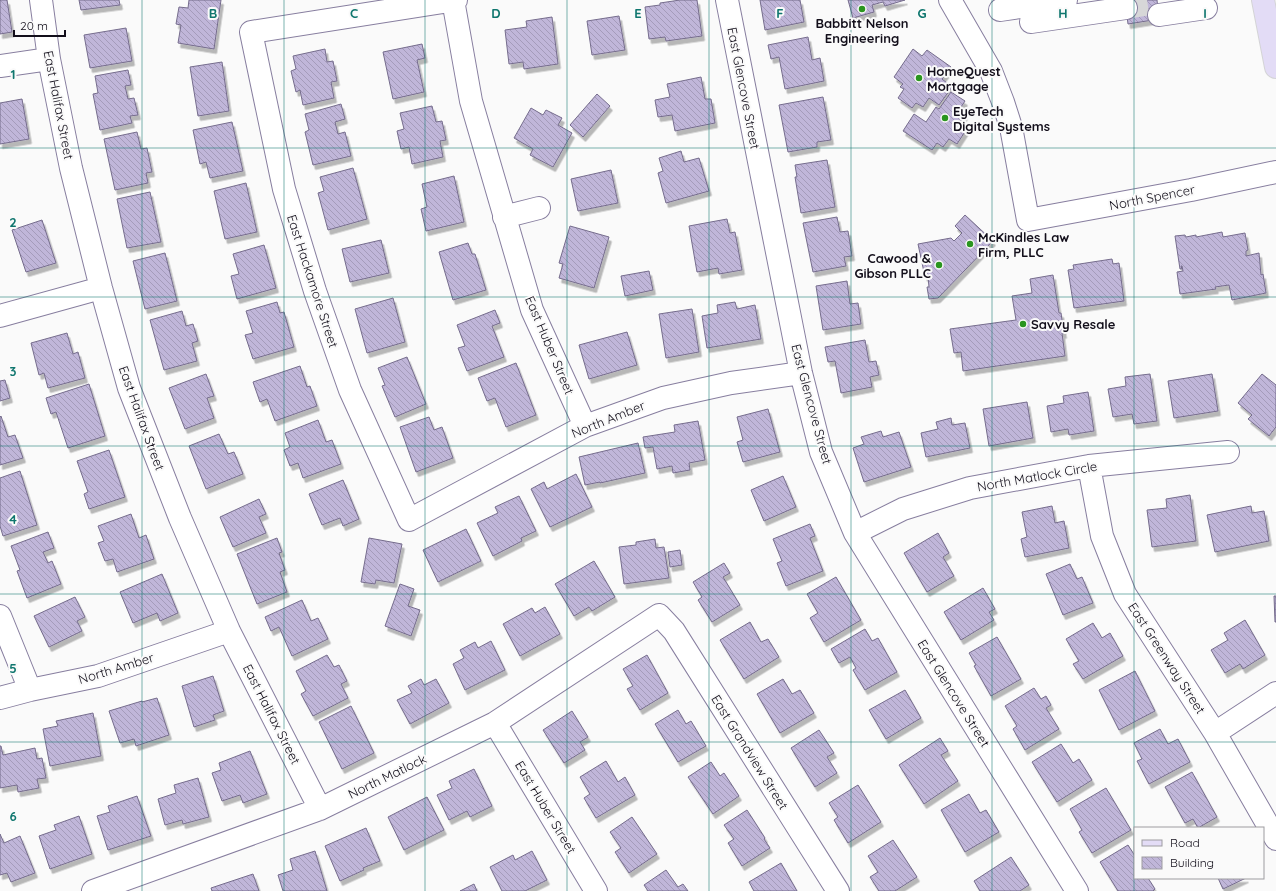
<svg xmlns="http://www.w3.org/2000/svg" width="1276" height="891" font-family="Quicksand,sans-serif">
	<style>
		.building { fill: url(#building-back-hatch); stroke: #756c8c; filter: url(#shadow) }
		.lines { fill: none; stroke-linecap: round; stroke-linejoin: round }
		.minor-tunnel { stroke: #d7d7d8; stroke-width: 22; stroke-dasharray: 22 11; stroke-linecap: butt }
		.minor-casing { stroke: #877e9f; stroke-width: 24 }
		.major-casing { stroke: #d4d4d6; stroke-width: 24 }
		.minor { stroke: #fff; stroke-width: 22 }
		.major { stroke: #e3dcf6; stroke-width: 22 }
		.grid { fill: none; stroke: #0f766e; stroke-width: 1; stroke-opacity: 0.55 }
		.poi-dot { fill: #2a951f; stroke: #fafafa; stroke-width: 1.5 }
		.labels { text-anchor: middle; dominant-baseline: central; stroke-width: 4; stroke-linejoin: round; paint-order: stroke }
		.poi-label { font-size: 13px; font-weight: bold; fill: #120e1a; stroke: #fafafa; text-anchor: start }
		.street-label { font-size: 13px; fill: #120e1a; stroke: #fafafa }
		.grid-label { font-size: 13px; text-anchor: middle; font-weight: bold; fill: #0f766e; stroke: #fafafa; stroke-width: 4; stroke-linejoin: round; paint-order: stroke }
	</style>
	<defs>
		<pattern id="building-back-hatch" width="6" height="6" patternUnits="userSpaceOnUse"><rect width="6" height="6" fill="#c0b6d9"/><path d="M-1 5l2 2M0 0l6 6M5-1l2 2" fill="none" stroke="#a49bba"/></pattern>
		<filter id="shadow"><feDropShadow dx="2.5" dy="4.5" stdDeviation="0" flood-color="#0004"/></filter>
	</defs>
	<rect width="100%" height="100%" fill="#fafafa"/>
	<path class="building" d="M0,0H7L12,32L0,34Z
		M79,0H119L120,5L81,10Z
		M189,0H221L214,49L178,43L181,25L176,24L179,7L188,8Z
		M680,0H697L702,36L666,41L665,37L649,39L645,7L660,5V3Z
		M760,0H800L804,22L765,30Z
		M848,0H905L885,6L883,2L872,5L874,12L853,18Z
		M1125,0H1157L1159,19L1128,24Z
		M619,16L625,50L592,55L587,21Z
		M552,17L558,64L524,69L523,62L509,64L505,30L527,27L526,21Z
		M126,28L132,61L90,68L84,35Z
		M808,37L812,60L820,58L824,81L785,89L779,57L771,59L768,45Z
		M422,44L425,58L417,60L424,92L393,99L383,52Z
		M325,49L327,62L333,61L337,81L331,82L334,98L303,105L300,90L296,92L291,71L296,69L293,56Z
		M913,49L922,56L927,50L951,67L942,79L952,87L939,105L929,98L923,107L916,103L912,108L898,98L904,89L900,87L903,84L894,77Z
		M222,62L229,111L198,116L190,67Z
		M128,70L131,85L125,86L128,99L134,98L138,115L130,116L132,123L100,130L93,94L98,93L95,76Z
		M701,77L705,99H711L715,123L675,131L672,115L658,117L655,100L670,97L667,84Z
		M951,92L965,101L959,110L965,115L960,122L968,127L957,144L949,139L943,147L937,143L932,150L903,131L914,114L926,122L936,107L939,109Z
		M597,94L610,106L583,137L570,125Z
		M823,97L831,140L817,142V147L788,152L779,105Z
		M22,99L29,139L0,144V103Z
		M341,104L345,119L335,122L338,134L345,132L351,156L313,165L305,132L309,130L305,114Z
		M432,106L436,122L442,121L446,140L440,141L443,157L412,164L409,147L401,149L397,131L404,129L400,113Z
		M531,108L543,115L546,110L562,118L558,125L572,133L553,167L530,155L533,149L514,138Z
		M232,122L243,171L210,178L206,162L200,164L193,130Z
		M137,132L141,149L147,148L152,172L146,173L148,183L115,190L104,139Z
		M681,151L684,162L699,158L709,191L666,203L658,173L663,171L659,158Z
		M827,160L835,207L801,213L795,177H797L795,165Z
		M353,168L367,219L328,230L318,193L324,191L320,177Z
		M611,170L618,203L578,211L571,179Z
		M454,176L464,222L426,231L421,209L427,207L422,184Z
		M246,183L257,232L225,239L214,191Z
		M150,192L161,242L127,248L117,199Z
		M965,215L993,241L938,298L929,299L927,287H929L928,277H925L918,244L951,238L954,241L962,233L955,226Z
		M837,217L840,232L848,231L852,256L844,257L846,266L813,272L803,223Z
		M727,219L730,233L735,232L742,270L719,274L718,268L697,272L689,226Z
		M42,220L56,263L26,272L12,230Z
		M570,226L609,237L594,288L559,278L563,264L559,263Z
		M1222,232L1223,237L1245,233L1248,250L1246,251V256L1259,253L1261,275L1263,274L1266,293L1232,300L1229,285L1215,287L1216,289L1180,294L1177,272L1183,271L1182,266H1181L1182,269H1180L1175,236L1185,235L1186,237L1196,235V237Z
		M381,240L389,273L350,282L342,249Z
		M468,243L472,254H475L486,290L453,300L439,252Z
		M264,245L276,288L237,299L231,276L239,274L233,254Z
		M165,253L177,301L145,309L133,261Z
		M1112,259L1113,264L1119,263L1124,301L1074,308L1068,270L1074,269L1073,265Z
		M649,271L653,290L625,296L621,276Z
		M1053,275L1059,313H1061L1064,334L1062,333L1065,356L963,371L961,352L954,353L950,329L1016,320L1012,296L1032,293L1030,279Z
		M847,281L850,304L858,303L861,324L823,330L816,286Z
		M393,298L405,342L367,353L355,309Z
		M277,302L280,313L284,312L294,347L253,359L245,335L253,333L246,311Z
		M735,302L737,309L755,305L761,339L707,348L702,316L718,313L717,305Z
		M692,309L699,352L666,358L659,314Z
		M495,310L500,323L492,326L504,357L467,371L458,348L465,346L457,325Z
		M182,311L186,326L193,324L198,341L192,343L197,361L164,370L150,320Z
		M627,332L637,365L589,379L579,345Z
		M67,333L73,354L78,352L85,378L48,388L44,373L39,375L31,343Z
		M865,340L869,362L876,361L879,375L870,377L872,387L841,393L835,361L828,362L825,347Z
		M407,357L426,404L395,417L382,386L385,385L378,368Z
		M516,363L536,415L506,427L495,398L487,401L478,378Z
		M300,366L307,387L310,386L317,406L275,421L267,399L260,402L253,382Z
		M206,374L214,396L207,398L214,418L185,429L169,388Z
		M1150,374L1157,421L1134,424L1132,414L1113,417L1108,389L1126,386L1125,377Z
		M1212,374L1218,411L1174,418L1168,381Z
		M1262,374L1276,385V427L1269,436L1248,419L1252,415L1238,403Z
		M5,380L10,398L0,401V381Z
		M89,384L105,436L68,448L56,412L51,414L46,398Z
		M1088,392L1094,431L1069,435L1068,429L1051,432L1047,406L1064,403L1063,396Z
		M1027,402L1033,438L989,446L983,409Z
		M768,409L780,452L743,462L737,442L743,440L737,417Z
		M1,416L8,437L15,435L23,458L0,465V417Z
		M429,417L434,430L442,427L453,458L416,472L400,427Z
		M951,418L952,425L965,423L970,448L926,457L921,433L938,429L936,422Z
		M318,420L326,442L332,440L341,464L303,478L298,463L290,466L284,450L290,447L285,433Z
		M698,421L705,460L689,463L690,470L673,473L672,466L657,469L653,447L645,448L643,437L675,432L674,425Z
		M881,431L883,437L899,432L911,467L864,482L853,448L864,444L861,437Z
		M219,434L228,454L234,452L243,474L206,489L189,446Z
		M638,443L645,473L600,483V482L585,485L579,457Z
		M109,450L125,497L89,509L84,494L88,492L77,461Z
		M20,471L37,525L3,536L0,526V478Z
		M576,474L592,507L550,527L531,489L544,482L547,489Z
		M783,476L796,507L764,521L751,490Z
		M343,480L359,519L343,526L340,518L322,525L309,494Z
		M1190,495L1196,541L1152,547L1147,510L1167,508L1166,499Z
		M519,496L536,531L521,538L522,541L493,556L477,523L498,513L495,507Z
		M259,499L266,514L259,517L266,533L233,547L220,517Z
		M1052,506L1055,523L1064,521L1069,548L1025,557L1021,539L1027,537L1022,512Z
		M1251,506L1252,513L1264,511L1269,541L1215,552L1207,515Z
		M131,514L139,538L146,535L154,559L117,572L113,559L105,561L98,543L104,541L98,526Z
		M810,524L815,536L810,538L823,571L786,586L777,563L782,561L773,539Z
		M466,529L481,561L438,582L423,550Z
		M48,532L54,548L43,552L48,563L52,561L61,584L27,598L17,571L20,570L11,546Z
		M938,533L949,553L943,557L954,576L927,592L904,553Z
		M277,538L282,552L279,553L285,570L280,572L287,592L257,604L237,554Z
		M369,538L402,544L394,583L376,580L375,584L361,582Z
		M655,539L656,548L664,547L669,578L624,584L619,547L636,545V542Z
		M680,550L682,565L670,567L668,552Z
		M594,561L615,597L592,611L589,607L574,616L555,584Z
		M724,563L730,573L723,577L740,605L712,622L698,600L702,597L693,582Z
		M1070,564L1077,579L1082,577L1093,603L1063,615L1046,574Z
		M162,574L178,613L160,621L157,613L133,623L120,592Z
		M836,577L861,620L824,642L810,618L818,613L807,594Z
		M400,584L414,589L408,606L420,610L411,636L385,626Z
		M983,588L995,609L989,612L994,620L961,640L944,612Z
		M1274,596H1276V622H1275Z
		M75,597L85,617L77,621L82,631L49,647L34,616Z
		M302,600L311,621L318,618L328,639L292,656L279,627L271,631L265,617Z
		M545,607L560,634L520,656L503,624L532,608L535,613Z
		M1245,620L1265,655L1243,669L1240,664L1225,673L1211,650L1228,640L1224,633Z
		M750,622L761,642L768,639L779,657L744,679L720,640Z
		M1093,623L1102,638L1110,633L1123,656L1083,679L1073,664L1079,661L1066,639Z
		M865,629L872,641L878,638L897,672L865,690L853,670L856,668L850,657L839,663L831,649Z
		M997,637L1021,679L991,696L974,666L976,665L969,653Z
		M491,641L505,670L465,690L453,664L464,658L460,650L475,642L478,648Z
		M327,655L334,667L339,665L347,681L341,684L348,698L313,716L301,694L306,691L296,671Z
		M647,655L668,693L640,710L627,689L633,686L623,669Z
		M1135,671L1155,711L1119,730L1099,690Z
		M213,676L224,711L213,715L215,720L194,727L182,686Z
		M421,679L424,685L436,679L449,703L410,724L397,700L412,693L408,686Z
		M783,679L792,694L800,690L814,713L780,733L757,694Z
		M1034,688L1041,699L1046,696L1051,705L1046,708L1059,729L1025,750L1013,729L1017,726L1005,706Z
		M905,690L921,718L886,739L869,710Z
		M157,698L169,735L136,746L134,739L120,743L109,711L142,701V702Z
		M351,706L374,753L342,769L319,722Z
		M678,710L686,724L691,721L706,746L678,762L655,724Z
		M572,711L588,737L580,742L585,750L564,763L543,730Z
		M93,713L101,756L50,766L43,729L58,726L56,721Z
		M1160,729L1168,744L1178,739L1190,762L1149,784L1137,761L1142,759L1134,743Z
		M819,730L834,753L827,757L837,773L815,787L791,748Z
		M940,738L948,751L941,755L958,781L924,804L899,765Z
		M1061,744L1073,763L1079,759L1092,780L1057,802L1032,762Z
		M0,746H1L3,755L35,748L37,759L42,758L46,778L37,779L39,788L18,792L17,785L0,788Z
		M250,751L267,794L243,803L240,795L222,801L212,773L221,770L219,763Z
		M606,761L618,782L625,777L635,795L596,818L584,798L590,794L580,777Z
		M711,762L720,776L724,773L739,796L713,814L688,777Z
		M474,769L492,806L470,817L467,811L449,820L437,795L452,788L449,781Z
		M1192,772L1217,817L1198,828L1193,819L1185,823L1165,787Z
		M198,778L209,817L183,824L182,820L165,825L158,799L176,793L174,785Z
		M858,785L881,822L848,843L834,820L838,817L829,803Z
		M1106,788L1131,830L1092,853L1079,832L1082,830L1070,809Z
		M969,794L980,813L986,810L999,832L965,852L941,810Z
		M137,796L151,836L108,850L97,816L110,812L108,806Z
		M427,797L444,830L404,850L388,817Z
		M747,810L765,838L764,839L770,848L742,866L728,843L734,839L724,825Z
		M79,816L92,854L50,869L39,836L56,830L54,825Z
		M632,817L657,854L629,873L615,852L621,848L610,832Z
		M366,828L380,861L363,868L364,870L340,881L325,846Z
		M0,834L4,843L20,836L35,873L11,882L7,873L0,875Z
		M893,840L917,877L895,891H879L870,877L878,872L868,856Z
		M1128,845L1135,856V878H1148L1155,889L1153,891H1118L1100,862Z
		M315,851L327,891H283L278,875L293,870L290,859Z
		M532,851L547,880L525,891H502L490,867L513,855L515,860Z
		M1011,857L1029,885L1020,891H980L974,881Z
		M781,863L797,891H754L749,882Z
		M666,870L678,887L683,884L688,891H648L644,885Z
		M253,874L259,891H212L211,888Z
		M1218,878H1246L1223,889Z
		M474,884L477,891H460Z"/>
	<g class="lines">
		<path class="minor-tunnel" d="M1126,8L1157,3"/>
		<defs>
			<path id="minor" d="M41,0L49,59L71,168L101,288L129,388L180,518L229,631L320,809
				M453,0L471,101L532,310L585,426
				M456,0L251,32L284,189L315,291L350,390L409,520L585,426L663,398L731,383L801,373
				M727,0L801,373L821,452L855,533L1077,891
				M950,0L991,71L1003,102L1011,127L1028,220L1191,190L1276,172
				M1000,10L1066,0
				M1159,15L1206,8
				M1031,22L1126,8
				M0,66L49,59
				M504,217L539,208
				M0,316L101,288
				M1089,466L1102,536L1125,594L1215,733L1276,839
				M855,533L903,509L970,488L1089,466L1228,452
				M0,616L30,690
				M0,698L30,690L98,676L229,631
				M495,723L596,891
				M1215,733L1276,693
				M93,891L320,809L495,723L659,615L674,631L838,891"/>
			<path id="major" d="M1263,0L1276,67"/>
		</defs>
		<use href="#minor" class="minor-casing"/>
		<use href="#major" class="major-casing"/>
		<use href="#minor" class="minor"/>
		<use href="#major" class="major"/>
	</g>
	<path class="grid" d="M142,0V891M284,0V891M425,0V891M567,0V891M709,0V891M851,0V891M992,0V891M1134,0V891M0,148H1276M0,297H1276M0,446H1276M0,594H1276M0,742H1276"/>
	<g class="poi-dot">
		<circle cx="862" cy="9" r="4"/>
		<circle cx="919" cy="78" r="4"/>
		<circle cx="945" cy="118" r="4"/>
		<circle cx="970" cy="244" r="4"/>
		<circle cx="939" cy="265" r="4"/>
		<circle cx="1023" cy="324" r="4"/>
	</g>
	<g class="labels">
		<g class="poi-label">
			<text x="862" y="23" text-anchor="middle">Babbitt Nelson<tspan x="862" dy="15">Engineering</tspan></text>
			<text x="927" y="71">HomeQuest<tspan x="927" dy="15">Mortgage</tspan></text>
			<text x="953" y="111">EyeTech<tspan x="953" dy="15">Digital Systems</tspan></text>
			<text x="978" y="237">McKindles Law<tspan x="978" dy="15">Firm, PLLC</tspan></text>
			<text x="931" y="258" text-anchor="end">Cawood &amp;<tspan x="931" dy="15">Gibson PLLC</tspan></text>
			<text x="1031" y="324">Savvy Resale</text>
		</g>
		<g class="street-label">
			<text transform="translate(744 88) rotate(79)">East Glencove Street</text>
			<text transform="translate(59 105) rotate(79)">East Halifax Street</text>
			<text transform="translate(1152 197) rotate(-11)">North Spencer</text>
			<text transform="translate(313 281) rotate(72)">East Hackamore Street</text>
			<text transform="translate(550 345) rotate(67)">East Huber Street</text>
			<text transform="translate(812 404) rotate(75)">East Glencove Street</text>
			<text transform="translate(142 418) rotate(70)">East Halifax Street</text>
			<text transform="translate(608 419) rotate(-22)">North Amber</text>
			<text transform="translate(1037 476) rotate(-10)">North Matlock Circle</text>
			<text transform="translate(1167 658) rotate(57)">East Greenway Street</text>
			<text transform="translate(116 668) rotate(-17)">North Amber</text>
			<text transform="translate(954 693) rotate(58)">East Glencove Street</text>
			<text transform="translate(272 714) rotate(63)">East Halifax Street</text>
			<text transform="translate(750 752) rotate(58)">East Grandview Street</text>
			<text transform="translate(387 776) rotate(-26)">North Matlock</text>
			<text transform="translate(546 807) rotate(59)">East Huber Street</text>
		</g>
	</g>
	<g class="grid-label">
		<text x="213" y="18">B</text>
		<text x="354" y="18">C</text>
		<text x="496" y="18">D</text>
		<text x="638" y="18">E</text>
		<text x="780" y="18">F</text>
		<text x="922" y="18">G</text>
		<text x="1063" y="18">H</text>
		<text x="1205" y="18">I</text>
		<text x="13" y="79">1</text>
		<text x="13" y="227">2</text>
		<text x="13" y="376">3</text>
		<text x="13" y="524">4</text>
		<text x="13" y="673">5</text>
		<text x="13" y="821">6</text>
	</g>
	<rect x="1134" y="827" width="130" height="52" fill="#fafafa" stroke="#9d9ca0"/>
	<rect x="1142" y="840" width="20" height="6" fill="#e3dcf6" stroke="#9d9ca0"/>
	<text x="1170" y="847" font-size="12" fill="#120e1a">Road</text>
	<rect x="1142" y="857" width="20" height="12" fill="url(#building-back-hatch)" stroke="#9d9ca0"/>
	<text x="1170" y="867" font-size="12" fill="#120e1a">Building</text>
	<path d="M14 30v6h51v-6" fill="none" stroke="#120e1a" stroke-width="2"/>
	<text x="20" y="30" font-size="12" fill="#120e1a" stroke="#fafafa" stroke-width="3" paint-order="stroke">20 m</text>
</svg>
